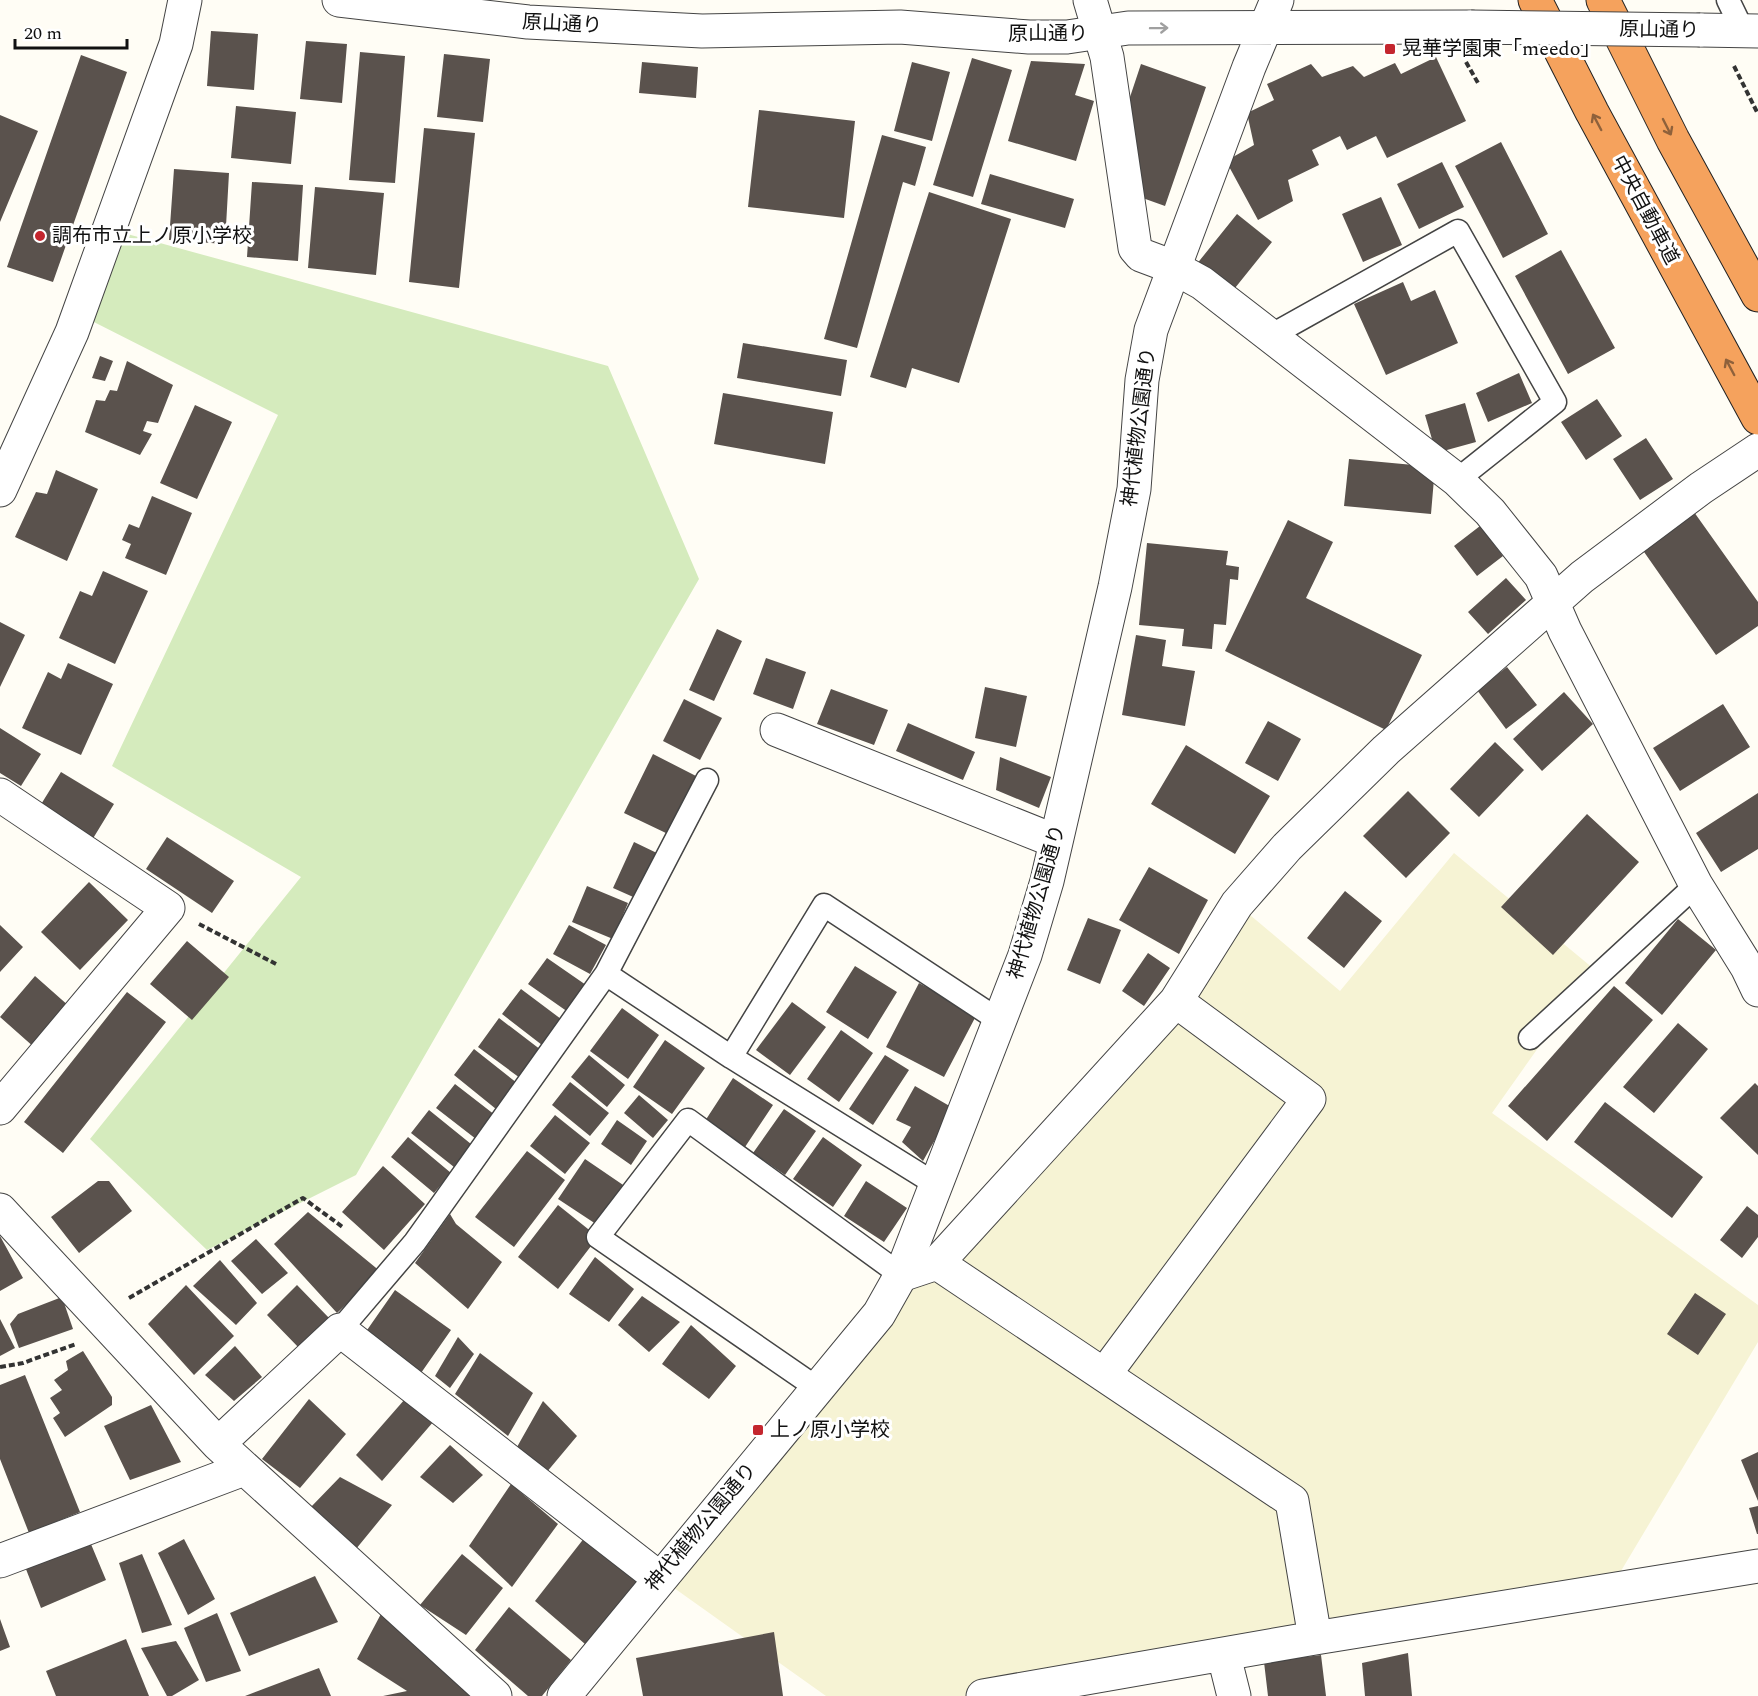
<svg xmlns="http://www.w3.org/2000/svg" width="1758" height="1696" font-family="Spectral,'Noto Sans JP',serif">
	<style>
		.farmland { fill: #f6f3d4 }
		.green { fill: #d5ebbd }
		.building { fill: #5a524d }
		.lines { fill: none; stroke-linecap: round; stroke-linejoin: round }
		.service-casing { stroke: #444; stroke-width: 25 }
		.minor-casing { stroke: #444; stroke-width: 35 }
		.tertiary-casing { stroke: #444; stroke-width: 35 }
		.motorway-casing { stroke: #222; stroke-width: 35 }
		.path { stroke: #333; stroke-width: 4; stroke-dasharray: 6 3; stroke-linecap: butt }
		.service { stroke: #fff; stroke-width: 22 }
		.minor { stroke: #fff; stroke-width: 33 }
		.tertiary { stroke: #fff; stroke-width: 33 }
		.motorway { stroke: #f5a25d; stroke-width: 33 }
		.tertiary-bridge-casing { stroke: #444; stroke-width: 35; stroke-linecap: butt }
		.tertiary-bridge { stroke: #fff; stroke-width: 33 }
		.oneway { stroke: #a0a0a0 }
		.oneway2 { stroke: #8e613b }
		.poi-dot { fill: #c4262e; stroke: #fff; stroke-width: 2 }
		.labels { text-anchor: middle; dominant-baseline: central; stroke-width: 6; stroke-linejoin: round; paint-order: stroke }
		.street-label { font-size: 20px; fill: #111; stroke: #fff }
		.poi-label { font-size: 20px; fill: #111; stroke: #fff; text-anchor: start }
	</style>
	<rect width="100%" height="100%" fill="#fffdf5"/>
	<path class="farmland" d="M1454,853L1594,969L1492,1113L1758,1305V1342L1609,1591L983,1696H826L660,1578L879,1314L938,1263L1237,904L1340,991Z"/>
	<path class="green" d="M109,229L608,366L699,579L356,1175L207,1250L90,1139L301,877L112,766L278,415L82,316Z"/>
	<path class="building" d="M211,31L258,34L254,90L207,86Z
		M306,41L347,44L342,103L300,99Z
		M360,52L405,56L395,183L349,180Z
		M444,54L490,59L483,122L437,117Z
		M81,55L127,72L53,282L7,267Z
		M1436,57L1466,121L1387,158L1376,136L1347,150L1340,136L1312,150L1319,165L1288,180L1293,201L1258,220L1226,161L1254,145L1247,113L1274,100L1267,84L1311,64L1322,77L1353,66L1364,77L1395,63L1401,74Z
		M972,58L1012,70L973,197L933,185Z
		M1031,61L1085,64L1075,95L1094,101L1076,161L1008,141Z
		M642,62L698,67L696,98L639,93Z
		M912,62L950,72L932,141L894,131Z
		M1141,64L1206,87L1165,206L1137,196L1128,103Z
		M236,106L296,112L291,164L231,158Z
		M759,110L855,121L844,218L748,207Z
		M0,115L38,131L0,222Z
		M424,128L475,133L459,288L409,282Z
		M882,135L926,147L915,186L903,182L857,348L824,339Z
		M1501,142L1548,234L1503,258L1455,166Z
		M1442,162L1464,207L1419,229L1397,184Z
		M174,169L229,173L225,244L169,240Z
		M990,174L1074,199L1065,228L981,204Z
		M252,182L303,185L298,261L247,257Z
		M315,187L384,193L376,275L308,268Z
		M929,192L1011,219L959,383L912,368L906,388L870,377Z
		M1381,197L1402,245L1363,262L1342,214Z
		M1237,214L1272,242L1231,293L1196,265Z
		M1561,250L1615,348L1568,374L1515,276Z
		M1403,282L1411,301L1435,290L1458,343L1386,375L1354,304Z
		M743,343L847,360L841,396L737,378Z
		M100,356L113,361L105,381L92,378Z
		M127,361L173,385L158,423L147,421L143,431L152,434L140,455L85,432L96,400L105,401L110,390L117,391Z
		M1519,373L1532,403L1488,422L1476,393Z
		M723,393L833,412L825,464L714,444Z
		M1597,399L1622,436L1586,460L1561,422Z
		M1465,403L1476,442L1436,453L1425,415Z
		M195,405L232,422L197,499L160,483Z
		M1646,438L1673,479L1640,500L1613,459Z
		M1349,459L1435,467L1431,514L1344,506Z
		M56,470L98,489L67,561L15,537L36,492L47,494Z
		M152,496L192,513L166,575L125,558L131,544L122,540L129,524L139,528Z
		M1694,512L1758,602V626L1716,655L1642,549Z
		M1288,520L1333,542L1306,598L1422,655L1386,730L1225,651Z
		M1480,526L1503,556L1477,576L1454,546Z
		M1147,543L1228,551L1226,565L1239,567L1238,580L1230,579L1226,625L1214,624L1212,649L1182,646L1184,629L1139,625Z
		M103,571L148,591L115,664L59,638L80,591L92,596Z
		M1506,578L1526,600L1488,634L1468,612Z
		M0,622L25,635L0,687Z
		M717,629L742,641L714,701L689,690Z
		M1136,635L1166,640L1162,666L1195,671L1185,726L1122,715Z
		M766,658L806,672L793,709L753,694Z
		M68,663L113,684L81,755L22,728L48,672L61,679Z
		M1507,667L1537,705L1506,729L1477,690Z
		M985,687L1027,696L1016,747L975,738Z
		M831,689L888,710L874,745L817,724Z
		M1564,692L1593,724L1542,771L1513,739Z
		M684,699L722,718L700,760L663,741Z
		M1723,704L1750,747L1680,791L1653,748Z
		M1268,721L1301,739L1278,781L1245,763Z
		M908,723L975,752L963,780L896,751Z
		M0,728L41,754L21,786L0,773Z
		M1495,742L1524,770L1479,817L1450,789Z
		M1186,745L1270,796L1235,854L1151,804Z
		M653,754L696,776L668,834L624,813Z
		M1000,757L1051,777L1039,808L996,790Z
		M61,772L114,804L89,845L40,806Z
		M1408,791L1450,833L1406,878L1363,836Z
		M1758,793V849L1721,872L1696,833Z
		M1587,814L1639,862L1553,955L1501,907Z
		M167,837L234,881L212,913L146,869Z
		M634,842L661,855L640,900L613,888Z
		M1149,867L1208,900L1179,954L1119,920Z
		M89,882L128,920L80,970L41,932Z
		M587,886L628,903L613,939L572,922Z
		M1345,891L1382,921L1344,968L1307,938Z
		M1088,918L1121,930L1100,984L1067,970Z
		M1678,919L1716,950L1662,1015L1625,983Z
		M0,925L23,947L0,972Z
		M569,925L606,945L590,974L553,954Z
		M187,941L229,977L192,1020L150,984Z
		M1148,953L1170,968L1144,1006L1122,991Z
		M547,958L586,985L568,1012L528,984Z
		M855,966L897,992L868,1039L826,1012Z
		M35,976L70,1007L35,1048L0,1017Z
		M919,983L977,1014L944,1077L886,1047Z
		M1614,986L1653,1020L1547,1141L1508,1106Z
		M521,989L561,1019L542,1045L502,1014Z
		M127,992L166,1022L63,1153L24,1122Z
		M792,1002L826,1027L790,1075L756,1050Z
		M622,1008L659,1035L628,1079L590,1051Z
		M499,1018L541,1050L520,1078L478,1047Z
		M1678,1023L1708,1049L1654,1113L1623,1087Z
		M841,1030L873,1053L839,1102L807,1079Z
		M665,1040L705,1068L672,1114L633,1087Z
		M474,1049L517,1083L496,1109L454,1075Z
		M589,1055L625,1085L607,1107L571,1077Z
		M885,1055L909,1070L873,1125L849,1109Z
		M733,1078L773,1105L745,1147L705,1121Z
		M570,1082L609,1113L590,1136L552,1105Z
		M1755,1083L1758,1086V1155L1720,1118Z
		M455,1084L495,1115L476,1139L436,1108Z
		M915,1086L953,1108L923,1161L902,1142L911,1127L896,1120Z
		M639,1095L668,1120L653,1138L624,1113Z
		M1605,1102L1703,1177L1672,1218L1574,1142Z
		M784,1109L816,1131L785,1175L753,1153Z
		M429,1110L471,1144L454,1167L411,1133Z
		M555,1115L590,1143L565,1174L530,1146Z
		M617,1120L647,1141L631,1165L601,1144Z
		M408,1137L451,1173L434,1193L391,1157Z
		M823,1137L862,1165L833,1207L793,1179Z
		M527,1151L565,1180L514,1247L475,1217Z
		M585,1159L629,1189L602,1228L558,1199Z
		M383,1166L425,1204L384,1250L342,1212Z
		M98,1181H109L132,1211L79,1253L51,1217Z
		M866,1181L907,1208L884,1242L844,1216Z
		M558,1205L598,1237L558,1289L518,1257Z
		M1747,1206L1758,1215V1237L1742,1258L1720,1240Z
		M308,1212L381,1272L337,1313L274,1244Z
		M450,1214L456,1224L502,1262L468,1309L415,1263Z
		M0,1236L23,1278L0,1291Z
		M256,1239L288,1273L262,1294L231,1261Z
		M595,1257L634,1289L609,1322L569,1294Z
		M220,1260L257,1303L236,1325L193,1286Z
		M186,1285L234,1336L194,1375L148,1324Z
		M297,1285L330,1319L300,1349L267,1315Z
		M395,1290L451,1330L421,1373L365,1333Z
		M1695,1293L1726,1314L1698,1355L1667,1334Z
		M642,1296L680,1322L649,1352L618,1325Z
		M62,1297L73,1329L19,1348L10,1324L18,1314Z
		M0,1319L15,1348L0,1356Z
		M691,1325L736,1366L709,1399L662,1364Z
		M458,1337L474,1354L450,1388L435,1376Z
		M235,1346L262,1377L234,1401L205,1375Z
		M83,1351L112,1397V1405L65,1437L53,1418L60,1413L50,1398L62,1390L54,1380L68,1370L66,1361Z
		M480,1353L533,1393L508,1436L455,1394Z
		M25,1375L80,1512L29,1533L0,1459V1385Z
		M309,1399L346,1434L300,1488L262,1459Z
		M405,1399L434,1421L382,1481L356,1455Z
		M543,1401L577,1436L546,1473L517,1447Z
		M151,1405L181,1462L130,1480L104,1426Z
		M450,1445L483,1475L453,1503L420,1477Z
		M1758,1452V1501L1741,1460Z
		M340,1477L392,1505L356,1549L310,1508Z
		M511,1484L558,1524L512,1587L469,1546Z
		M1758,1506V1534H1757L1749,1508Z
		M88,1537L106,1580L41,1608L24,1564Z
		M585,1537L639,1582L585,1644L535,1601Z
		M184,1539L215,1599L188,1615L158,1553Z
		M142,1554L172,1625L142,1633L119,1563Z
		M462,1554L503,1588L466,1635L420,1605Z
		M315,1576L338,1622L249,1656L230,1613Z
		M509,1607L571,1660L542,1696H528L475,1650Z
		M382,1612L475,1696H383L407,1691L357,1659Z
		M217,1613L241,1671L206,1682L184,1628Z
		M0,1619L10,1647L0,1651Z
		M774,1632L783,1696H643L636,1658Z
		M126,1639L149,1696H56L46,1671Z
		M176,1641L199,1680L172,1696H167L141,1648Z
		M1408,1653L1412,1696H1365L1362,1663Z
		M1321,1655L1326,1696H1268L1264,1662Z
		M319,1668L331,1696H245Z"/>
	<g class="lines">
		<defs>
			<path id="service" d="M1728,0L1743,31
				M1272,335L1458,231L1555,402L1457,480
				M606,974L731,1057L937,1185
				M1530,1038L1696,885
				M731,1057L824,905L1000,1021
				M340,1330L415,1242L606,974L707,780
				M817,1388L598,1237L688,1120L901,1275"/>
			<path id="minor" d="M1090,0L1107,57L1135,248L1141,255L1173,267L1202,283L1457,480L1490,512L1541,576L1565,631L1696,885L1747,967L1758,990
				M0,490L72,332L176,44L185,0
				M777,730L1055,841
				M0,795L168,908L0,1108
				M0,1210L218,1444L495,1696
				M937,1263L1292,1501L1315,1638
				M901,1275L937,1263L1176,1001L1237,904L1287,847L1386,750L1582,577L1701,488L1758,450
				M1104,1375L1309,1099L1176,1001
				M218,1444L340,1330L659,1578
				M0,1561L244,1469
				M1224,1656L1234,1696
				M983,1696L1315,1638L1758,1566"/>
			<path id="tertiary" d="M339,0L528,22L702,31L900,27L1029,37H1067L1128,28L1471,27
				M1700,30L1758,31
				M564,1696L879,1314L901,1275L1025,955L1047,881L1115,587L1134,489L1142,380L1151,330L1249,67L1277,0"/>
			<path id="motorway" d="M1535,0L1592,112L1758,418
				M1603,0L1673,140L1758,295"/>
		</defs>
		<use href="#service" class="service-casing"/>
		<use href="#minor" class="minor-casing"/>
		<use href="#tertiary" class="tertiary-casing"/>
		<use href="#motorway" class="motorway-casing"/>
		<path class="path" d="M1466,62L1478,83
			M1734,66L1758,114
			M199,924L276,964
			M129,1298L303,1198L344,1228
			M0,1367L23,1363L76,1344"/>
		<use href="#service" class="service"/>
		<use href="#minor" class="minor"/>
		<use href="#tertiary" class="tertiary"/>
		<use href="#motorway" class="motorway"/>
		<defs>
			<path id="tertiary-bridge" d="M1471,27L1700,30"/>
		</defs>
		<use href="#tertiary-bridge" class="tertiary-bridge-casing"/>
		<use href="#tertiary-bridge" class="tertiary-bridge"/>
	</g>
	<defs><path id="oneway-shaft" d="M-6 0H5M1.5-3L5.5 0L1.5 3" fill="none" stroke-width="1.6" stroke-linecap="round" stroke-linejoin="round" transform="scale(1.5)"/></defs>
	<use class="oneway" href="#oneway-shaft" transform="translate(1159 28) rotate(-1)"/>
	<g class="oneway2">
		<use href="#oneway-shaft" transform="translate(1597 122) rotate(-118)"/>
		<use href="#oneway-shaft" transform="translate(1667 127) rotate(63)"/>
		<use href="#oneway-shaft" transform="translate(1730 367) rotate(-118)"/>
	</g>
	<g class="poi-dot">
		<rect x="1384" y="43" width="12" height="12" rx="3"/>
		<circle cx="40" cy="236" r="6"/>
		<rect x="752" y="1424" width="12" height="12" rx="3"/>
	</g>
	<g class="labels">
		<g class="street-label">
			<text transform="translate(562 24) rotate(3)">原山通り</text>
			<text transform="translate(1659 30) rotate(1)">原山通り</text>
			<text x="1048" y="34">原山通り</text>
			<text transform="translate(1645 210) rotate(62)">中央自動車道</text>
			<text transform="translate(1139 427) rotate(-83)">神代植物公園通り</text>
			<text transform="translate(1037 902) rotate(-74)">神代植物公園通り</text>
			<text transform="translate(701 1527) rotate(-50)">神代植物公園通り</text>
		</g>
		<g class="poi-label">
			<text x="1402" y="49">晃華学園東「meedo」</text>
			<text x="52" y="236">調布市立上ノ原小学校</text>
			<text x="770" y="1430">上ノ原小学校</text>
		</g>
	</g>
	<path d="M15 39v9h112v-9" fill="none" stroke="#111111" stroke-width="3"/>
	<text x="24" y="39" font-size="18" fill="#111111" stroke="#ffffff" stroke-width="4.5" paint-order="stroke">20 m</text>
</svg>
